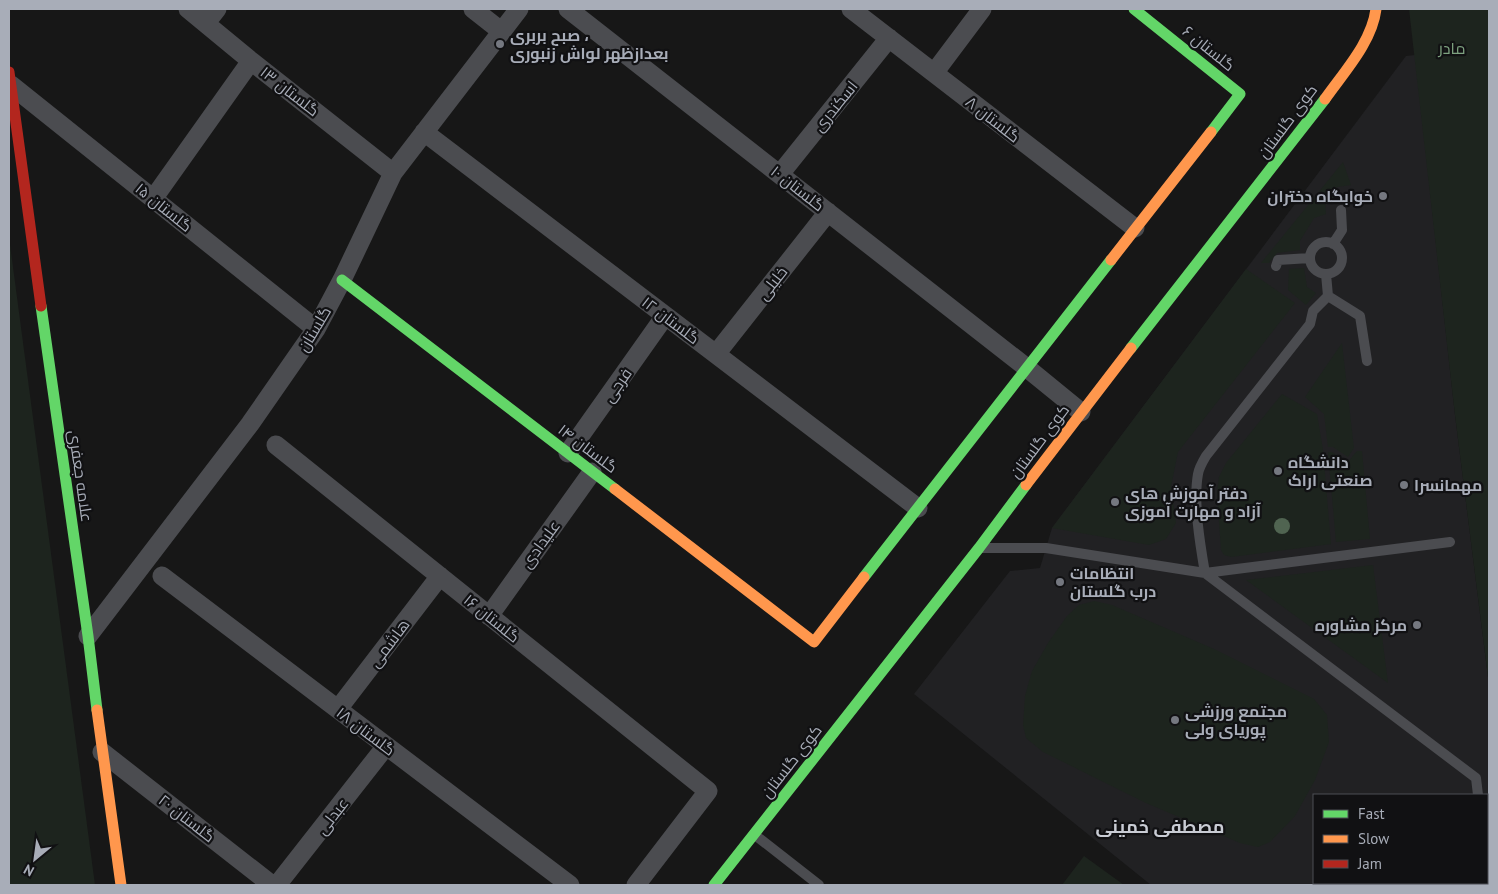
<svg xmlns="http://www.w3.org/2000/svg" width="1498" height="894" font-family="'PT Sans',Cairo,sans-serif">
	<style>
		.built { fill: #212123; fill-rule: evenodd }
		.green { fill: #1d241e }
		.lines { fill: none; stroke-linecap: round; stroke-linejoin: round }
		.lane { stroke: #4b4c50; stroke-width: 10 }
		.street { stroke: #4b4c50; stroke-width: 19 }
		.fast { stroke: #63d668; stroke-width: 11 }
		.slow { stroke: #ff974d; stroke-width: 11 }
		.jam { stroke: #b3261e; stroke-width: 11 }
		.tree { fill: #506451 }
		.poi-dot { fill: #757880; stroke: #111113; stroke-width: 2 }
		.labels { text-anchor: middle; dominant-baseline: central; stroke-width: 4.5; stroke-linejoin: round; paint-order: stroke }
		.poi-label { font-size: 16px; font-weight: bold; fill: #a8adb8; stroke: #111113; text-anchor: start }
		.street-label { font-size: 16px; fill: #a8adb8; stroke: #111113 }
		.park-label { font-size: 16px; fill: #7fa381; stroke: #111113 }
		.neighbourhood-label { font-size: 18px; font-weight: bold; fill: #c9ccd4; stroke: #111113 }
	</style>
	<rect width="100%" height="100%" fill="#171717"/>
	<path class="built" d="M1415,55L1455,415L1489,685V885H1151L914,694L1010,571L1040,568L1052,528L1406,56ZM1314,795H1487V883H1314Z"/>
	<path class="green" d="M1409,9H1489V685L1455,415Z
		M1343,162L1351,185L1337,187L1338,200L1325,202L1326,214L1314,218L1300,241V250L1277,253L1269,263H1261Z
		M9,237L95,885H9Z
		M1304,268L1307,287L1316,293L1306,305L1288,290L1289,269Z
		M1246,269L1295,303L1178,452L1171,487L1176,523L1166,539L1149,545L1052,528Z
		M1342,343L1354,448L1348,457L1333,447H1328L1324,414L1305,397Z
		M1282,394L1317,414L1323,450L1331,544L1231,557L1224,555L1221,550L1217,493L1219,477L1226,463Z
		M1357,451H1362L1370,539L1336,542L1328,452H1332L1347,463Z
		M1373,565L1388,683L1246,580Z
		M1094,601L1112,605L1214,649L1314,699L1327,715L1329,742L1315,780L1295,816L1270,842L1258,847L1240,843L1146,803L1043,752L1026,738L1023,725L1025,696L1032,671L1048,643L1067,616L1079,605Z
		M1084,856L1124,885H1062Z"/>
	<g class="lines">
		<path class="lane" d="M1310 258a16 16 0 1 1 32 0a16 16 0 1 1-32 0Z
			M1333,244L1342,230L1341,210
			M1276,266L1278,260L1310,258
			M1326,274L1328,296L1313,311L1310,324L1206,456C1203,461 1199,468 1198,474C1193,502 1200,544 1205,573L1450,542
			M1328,296L1360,316L1367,361
			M982,548H1046L1205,573L1476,778L1478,795
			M755,835L819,885
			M1487,866L1489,885"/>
		<path class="street" d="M188,9L251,61L393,173
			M473,9L501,31
			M568,9L1027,368L1081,412
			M851,9L1135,228
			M206,23L217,9
			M934,73L982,9
			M11,85L316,329
			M424,132L918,508
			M780,174L889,38
			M153,199L251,61
			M716,354L828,212
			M276,445L708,791L636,885
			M568,453L665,316
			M162,576L570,885
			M489,616L592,472
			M88,636L250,424L316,329L342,280L393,173L519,9
			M338,709L440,576
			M102,752L272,885
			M277,885L386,746"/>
		<path class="fast" d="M1134,9L1240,94L1211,132
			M342,280L615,489
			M41,306L88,636L97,710
			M1131,348L1325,99
			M864,577L1111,260
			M714,885L979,548L1026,485"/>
		<path class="slow" d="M1325,99C1344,72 1372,42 1376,9
			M1111,260L1211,132
			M1026,485L1131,348
			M615,489L814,642L864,577
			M97,710L121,885"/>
		<path class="jam" d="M9,72L41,306"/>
	</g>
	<circle class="tree" cx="1282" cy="526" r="8"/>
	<g class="poi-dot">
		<circle cx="500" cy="44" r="5"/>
		<circle cx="1383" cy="196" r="5"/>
		<circle cx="1278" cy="471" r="5"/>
		<circle cx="1404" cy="485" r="5"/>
		<circle cx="1115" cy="502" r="5"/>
		<circle cx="1060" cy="582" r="5"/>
		<circle cx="1417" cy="625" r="5"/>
		<circle cx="1175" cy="720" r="5"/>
	</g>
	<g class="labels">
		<g class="poi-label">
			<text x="510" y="35">صبح بربری ،<tspan x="510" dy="18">بعدازظهر لواش زنبوری</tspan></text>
			<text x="1373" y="196" text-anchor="end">خوابگاه دختران</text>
			<text x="1288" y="462">دانشگاه<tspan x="1288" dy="18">صنعتی اراک</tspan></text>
			<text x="1414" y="485">مهمانسرا</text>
			<text x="1125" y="493">دفتر آموزش های<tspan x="1125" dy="18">آزاد و مهارت آموزی</tspan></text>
			<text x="1070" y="573">انتظامات<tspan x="1070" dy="18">درب گلستان</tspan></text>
			<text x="1407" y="625" text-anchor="end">مرکز مشاوره</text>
			<text x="1185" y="711">مجتمع ورزشی<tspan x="1185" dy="18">پوریای ولی</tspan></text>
		</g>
		<g class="street-label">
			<text transform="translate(1209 48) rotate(39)">گلستان ۶</text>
			<text transform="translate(290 91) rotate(38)">گلستان ۱۳</text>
			<text transform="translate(835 106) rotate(-51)">اسکندری</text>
			<text transform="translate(993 119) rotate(38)">گلستان ۸</text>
			<text transform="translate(1287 121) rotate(-53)">کوی گلستان</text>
			<text transform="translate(798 188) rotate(38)">گلستان ۱۰</text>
			<text transform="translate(164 207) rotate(39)">گلستان ۱۵</text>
			<text transform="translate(772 283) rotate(-52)">خلیلی</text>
			<text transform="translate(671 320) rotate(37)">گلستان ۱۲</text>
			<text transform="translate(314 329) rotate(-59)">گلستان</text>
			<text transform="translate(617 385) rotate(-55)">فرجی</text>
			<text transform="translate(1039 441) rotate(-53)">کوی گلستان</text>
			<text transform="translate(588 448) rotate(37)">گلستان ۱۴</text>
			<text transform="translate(81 476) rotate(82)">علامه جعفری</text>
			<text transform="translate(540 544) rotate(-54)">علیدادی</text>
			<text transform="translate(492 618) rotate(39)">گلستان ۱۶</text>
			<text transform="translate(389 643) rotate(-53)">هاشمی</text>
			<text transform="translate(366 731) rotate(37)">گلستان ۱۸</text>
			<text transform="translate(791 761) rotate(-52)">کوی گلستان</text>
			<text transform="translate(332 816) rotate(-52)">عبدلی</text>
			<text transform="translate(187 818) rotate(38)">گلستان ۲۰</text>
		</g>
		<g class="park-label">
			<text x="1452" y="48">مادر</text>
		</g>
		<g class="neighbourhood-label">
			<text x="1160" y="826">مصطفی خمینی</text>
		</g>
	</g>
	<rect width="1498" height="894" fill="none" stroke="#a8adb8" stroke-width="20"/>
	<rect x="1313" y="794" width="175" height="90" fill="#111113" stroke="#4d4f55"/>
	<rect x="1323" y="810" width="25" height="8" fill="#63d668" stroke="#4d4f55"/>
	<text x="1358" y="819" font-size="15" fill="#a8adb8">Fast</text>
	<rect x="1323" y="835" width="25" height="8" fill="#ff974d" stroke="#4d4f55"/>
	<text x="1358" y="844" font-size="15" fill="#a8adb8">Slow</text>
	<rect x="1323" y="860" width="25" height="8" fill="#b3261e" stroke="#4d4f55"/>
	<text x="1358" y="869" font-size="15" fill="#a8adb8">Jam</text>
	<g transform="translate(35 859) rotate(209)" stroke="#111113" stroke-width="4" paint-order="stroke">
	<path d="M0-4L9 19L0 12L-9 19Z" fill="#a8adb8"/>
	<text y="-8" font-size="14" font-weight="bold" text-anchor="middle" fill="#a8adb8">N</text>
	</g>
</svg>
